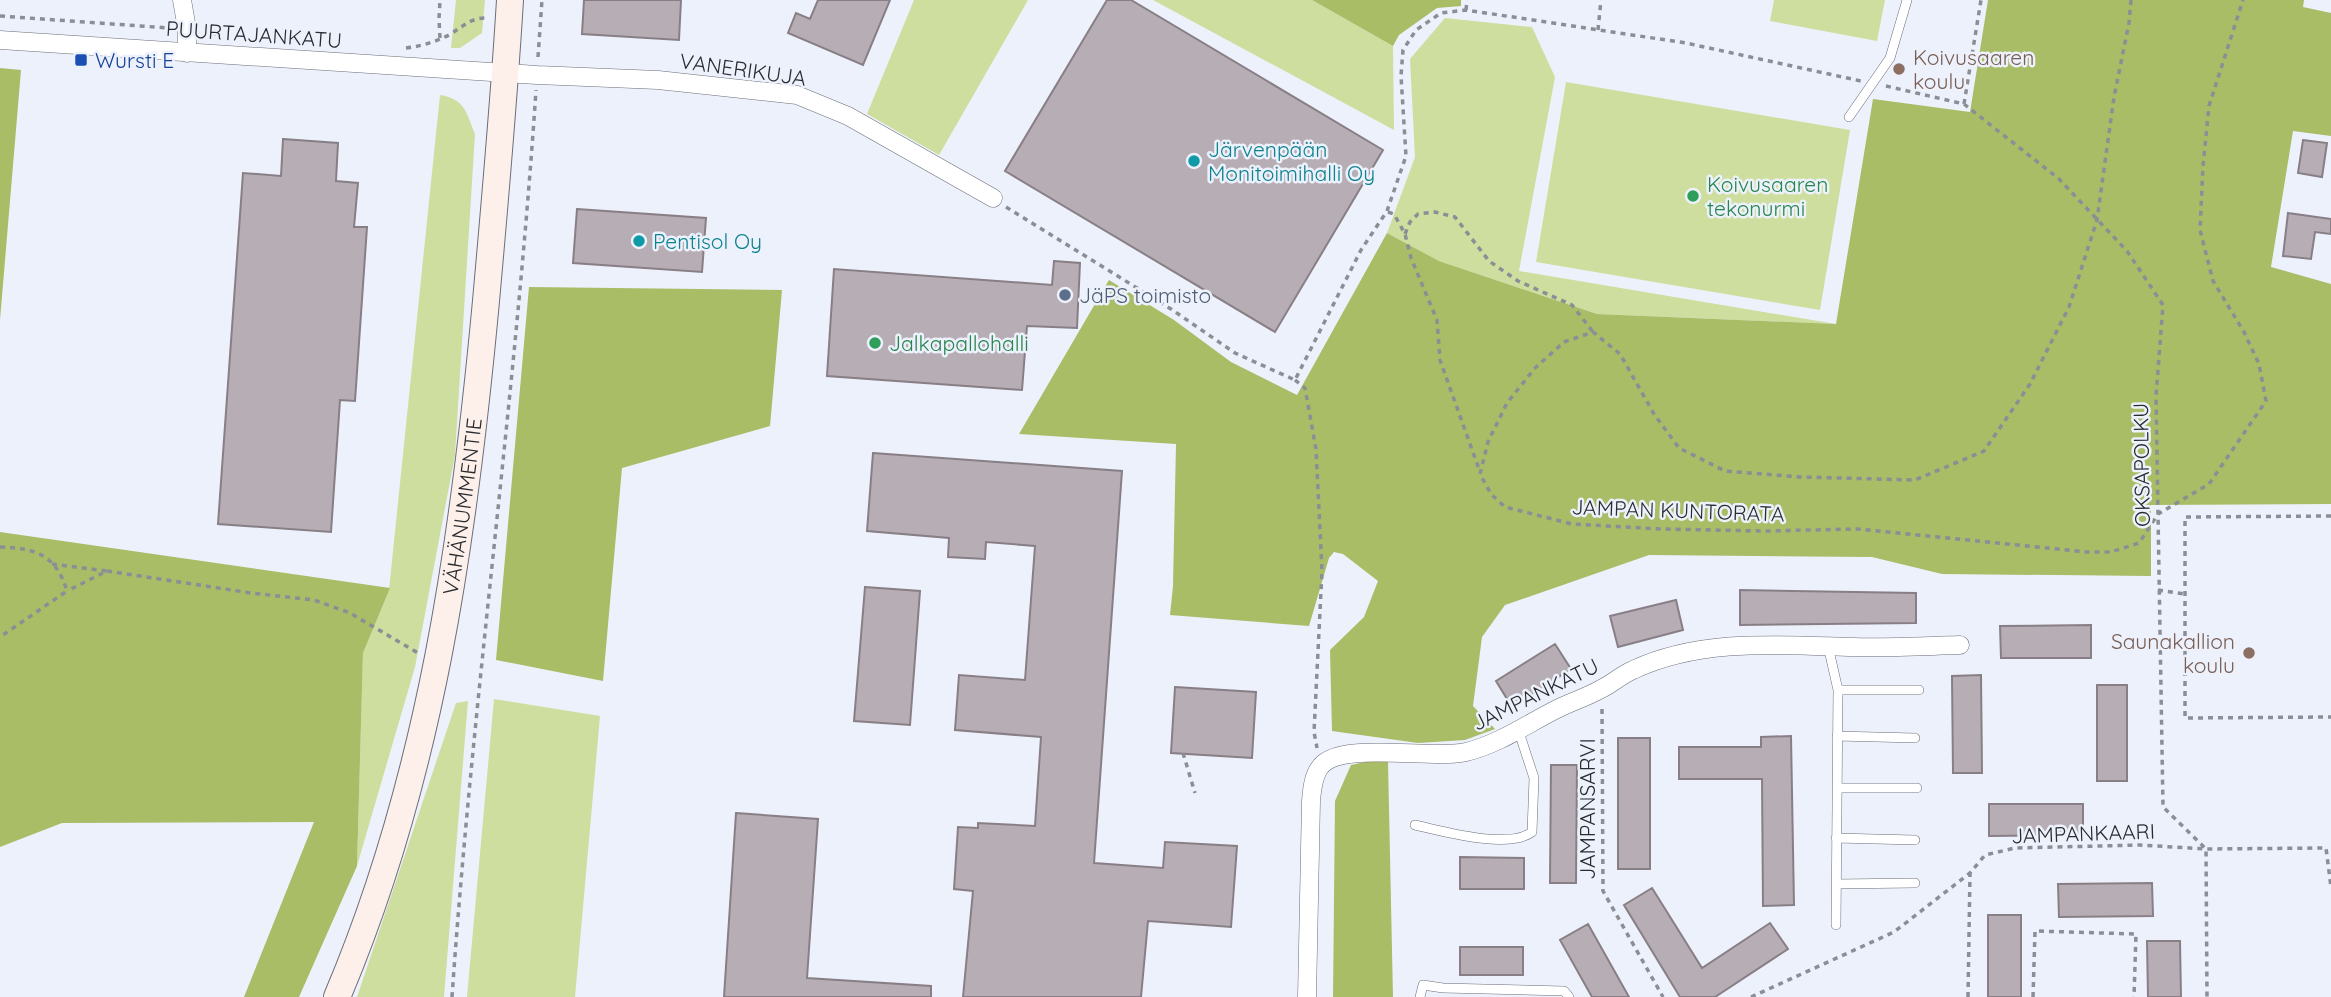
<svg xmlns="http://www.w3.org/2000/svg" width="2331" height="997" font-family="Quicksand,sans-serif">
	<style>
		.green { fill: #cede9e }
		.forest { fill: #a9bc66 }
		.building { fill: #b7aeb5; stroke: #887f86; stroke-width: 2 }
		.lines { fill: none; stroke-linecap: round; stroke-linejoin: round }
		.lane-casing { stroke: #6a6e78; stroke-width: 10 }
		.street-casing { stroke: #6a6e78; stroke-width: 19 }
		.secondary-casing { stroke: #6a6e78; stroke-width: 28 }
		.path { stroke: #8b8e95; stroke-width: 3.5; stroke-dasharray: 5 5; stroke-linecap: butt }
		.lane { stroke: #fff; stroke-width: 9 }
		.street { stroke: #fff; stroke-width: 18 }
		.secondary { stroke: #fdefea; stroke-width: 26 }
		.transit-dot { fill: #1a4fb4; stroke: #edf1fc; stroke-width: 2.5 }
		.education-dot { fill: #8d6e63; stroke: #edf1fc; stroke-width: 2.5 }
		.culture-dot { fill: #0f9aa8; stroke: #edf1fc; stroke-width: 2.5 }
		.leisure-dot { fill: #2e9e5b; stroke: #edf1fc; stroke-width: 2.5 }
		.service-dot { fill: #5c6f8a; stroke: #edf1fc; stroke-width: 2.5 }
		.labels { text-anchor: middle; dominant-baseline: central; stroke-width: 5; stroke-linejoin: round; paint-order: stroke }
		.street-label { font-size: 21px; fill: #292b2f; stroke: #edf1fc }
		.education-label { font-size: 21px; fill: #785e54; stroke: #edf1fc; text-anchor: start }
		.transit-label { font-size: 21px; fill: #164399; stroke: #edf1fc; text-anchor: start }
		.culture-label { font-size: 21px; fill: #0d838f; stroke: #edf1fc; text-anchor: start }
		.leisure-label { font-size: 21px; fill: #27864d; stroke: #edf1fc; text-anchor: start }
		.service-label { font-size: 21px; fill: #4e5e75; stroke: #edf1fc; text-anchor: start }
	</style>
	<rect width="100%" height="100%" fill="#edf1fc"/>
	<path class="green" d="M456,0H485L482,33L460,48H451Z
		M914,0H1028L939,155L867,114Z
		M1153,0H1312L1393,46L1394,130Z
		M1774,0H1885L1877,41L1770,21Z
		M1445,18L1532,27L1555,77L1519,271L1836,324L1597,314L1439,261L1387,233L1415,157L1410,59Z
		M1566,82L1850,130L1820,310L1536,262Z
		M440,95C465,99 466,112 475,134L455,455L415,667L357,866L363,653L389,590Z
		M494,699L600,716L575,997H467Z
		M468,701L444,997H357L456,703Z"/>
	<path class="forest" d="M1312,0H1461V6L1437,8L1399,35L1393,46Z
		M1988,0H2304L2303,7L2331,13V136L2293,131L2271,267L2331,284V504L2151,505V576L1942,574L1872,557L1649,555L1505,605L1482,637L1473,706L1495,729L1465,740L1418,743L1332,731L1330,650L1364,617L1378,581L1343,554L1334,552L1329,558L1309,626L1170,615L1173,586L1176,444L1019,434L1109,280L1174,320L1231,362L1297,395L1387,233L1439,261L1597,314L1836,324L1873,99L1970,112Z
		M0,68L21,70L0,320Z
		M529,287L782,290L770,426L622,468L603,681L496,660Z
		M0,532L390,588L363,653L357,866L299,997H244L314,822L62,823L0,847Z
		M1388,761L1393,997H1333L1335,801L1351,765L1365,762Z"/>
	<path class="building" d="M584,0H681L679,40L582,34Z
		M818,0H890L863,65L788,33L796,13L810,19Z
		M1107,0H1131L1383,150L1275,332L1005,171Z
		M283,139L338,143L336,181L358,183L354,227H367L355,401L340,400L331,532L218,524L243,173L281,176Z
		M2303,140L2327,143L2322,177L2298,173Z
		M577,209L706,218L702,272L573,263Z
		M2288,213L2331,219V234L2315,232L2311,259L2283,256Z
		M1054,261L1080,263L1077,328L1027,326L1022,390L827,376L834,269L1052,285Z
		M873,453L1122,471L1094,863L1163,868L1165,842L1237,846L1231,927L1148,921L1141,997H963L973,891L954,889L958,827L978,828V823L1035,826L1041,737L955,730L959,675L1025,680L1035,546L986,542L985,559L948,557L949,538L867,531Z
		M865,587L920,591L910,725L854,721Z
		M1740,590L1916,593V623L1740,625Z
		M1676,600L1683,630L1618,647L1610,616Z
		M2091,625V658H2001L2000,626Z
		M1555,644L1571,669L1512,707L1496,681Z
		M1981,675L1982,773H1953L1952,676Z
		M2097,685H2127V781H2097Z
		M1175,687L1256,692L1252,758L1171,753Z
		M1791,736L1794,905L1763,906L1762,779H1679V747H1761V737Z
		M1618,738H1650V869H1618Z
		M1551,765H1577L1576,883H1550Z
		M1989,804H2083V835L1989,836Z
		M736,813L818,819L807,978L931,986V997H724Z
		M1460,857L1524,858V889H1460Z
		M2152,883L2153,916L2059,917L2058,884Z
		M1652,888L1702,968L1770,923L1788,949L1715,997H1680L1624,905Z
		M1988,915H2021V997H1988Z
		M1588,924L1629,997H1592L1560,940Z
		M2147,941H2180L2181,997H2148Z
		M1460,947H1523V975H1460Z"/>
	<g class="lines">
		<defs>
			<path id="lane" d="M1849,117L1890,58L1907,0
				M1828,646L1838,690L1836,925
				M1838,690H1919
				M1837,736L1915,738
				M1837,788H1917
				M1415,825C1443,831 1508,850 1532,832L1534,778L1519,732
				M1836,838L1915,840
				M1836,884L1915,883
				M1420,997L1423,985L1443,988L1564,991L1569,997"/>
			<path id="street" d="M182,0L187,29V53
				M0,40L537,75L658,80L797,95L848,116L993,198
				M1307,997L1311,801C1312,790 1313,775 1321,766C1341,741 1432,760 1466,752C1499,744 1527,724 1557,709C1571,702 1587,697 1601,689C1612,684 1621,675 1633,670C1701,638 1780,645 1853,647C1889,648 1924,646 1960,645"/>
			<g id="secondary">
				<path id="s1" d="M337,997C431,776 464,538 486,301C495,201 504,100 510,0"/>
			</g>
		</defs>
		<use href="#lane" class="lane-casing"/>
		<use href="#street" class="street-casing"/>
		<use href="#secondary" class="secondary-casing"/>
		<path class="path" d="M2131,0L2129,23L2114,97L2097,220L2069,307L2030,384L1984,451L1915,480L1800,477L1725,471L1679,448L1654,414L1620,354L1593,332L1564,342L1535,368L1507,403L1488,442L1480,474L1491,494L1505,507L1572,524L1661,529L1765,531L1857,529L2087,552H2111L2139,543L2158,514L2209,484L2266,401L2259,364L2244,332L2213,281L2200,230L2203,166L2209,106L2243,0
			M1466,10L1467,0
			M0,16L169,28
			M1598,30L1601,0
			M204,32L221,35
			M440,38L439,19L440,0
			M406,48C422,46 435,42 449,35C464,26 471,17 489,18
			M538,57L542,0
			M1886,86L1964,104L2059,179L2127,251L2163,305L2156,396L2163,807L2206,849L2207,997
			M1964,104L1981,0
			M1006,207L1171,309L1235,353L1295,380L1361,250L1387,211L1406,156L1401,76L1403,50L1416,30L1441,13L1466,10L1686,43L1861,81
			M1388,212L1394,214L1405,234L1411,258L1437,320L1440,360L1480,472
			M1405,234L1410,222L1418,214L1435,212L1455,217L1489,261L1518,281L1572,305L1593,332
			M1295,380L1305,388L1316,449L1322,571L1314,732L1317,748
			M2331,516L2185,517V718L2331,717
			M0,547C36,548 56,555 67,591L0,637
			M52,564L107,571L67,591
			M107,571L251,593L314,600L350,613L418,653
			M2158,590L2185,594
			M1602,709L1603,891L1663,997
			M1183,753L1195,793
			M452,997C473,694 516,393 536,90
			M1751,997L1894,932L1970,873L1985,855L2015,848L2140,845L2206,849L2326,848L2331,887
			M1968,997L1970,873
			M2033,997L2035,931L2136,934L2134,997"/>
		<use href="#lane" class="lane"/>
		<use href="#street" class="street"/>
		<use href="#secondary" class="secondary"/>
	</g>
	<rect class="transit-dot" x="74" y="53" width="14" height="14" rx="3.5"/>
	<g class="education-dot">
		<circle cx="1899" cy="69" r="7"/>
		<circle cx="2249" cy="653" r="7"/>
	</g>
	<g class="culture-dot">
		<circle cx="1194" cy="161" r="7"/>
		<circle cx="639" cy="241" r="7"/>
	</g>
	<g class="leisure-dot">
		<circle cx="1693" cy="196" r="7"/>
		<circle cx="875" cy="343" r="7"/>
	</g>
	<circle class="service-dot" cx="1065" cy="295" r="7"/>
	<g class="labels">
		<g class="street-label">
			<text transform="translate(254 34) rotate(4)">PUURTAJANKATU</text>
			<text transform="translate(743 69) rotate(8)">VANERIKUJA</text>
			<text transform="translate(2141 465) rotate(-91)">OKSAPOLKU</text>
			<text stroke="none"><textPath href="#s1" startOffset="508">VÄHÄNUMMENTIE</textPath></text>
			<text transform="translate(1678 510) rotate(2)">JAMPAN KUNTORATA</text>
			<text transform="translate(1535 694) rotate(-26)">JAMPANKATU</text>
			<text transform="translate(1587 809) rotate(-90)">JAMPANSARVI</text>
			<text transform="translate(2083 833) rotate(-2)">JAMPANKAARI</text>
		</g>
		<g class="education-label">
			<text x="1913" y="57">Koivusaaren<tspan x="1913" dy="24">koulu</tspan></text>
			<text x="2235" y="641" text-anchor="end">Saunakallion<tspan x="2235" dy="24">koulu</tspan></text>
		</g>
		<g class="transit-label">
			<text x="95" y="60">Wursti E</text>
		</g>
		<g class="culture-label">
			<text x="1208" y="149">Järvenpään<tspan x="1208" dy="24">Monitoimihalli Oy</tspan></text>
			<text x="653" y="241">Pentisol Oy</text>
		</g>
		<g class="leisure-label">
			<text x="1707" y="184">Koivusaaren<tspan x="1707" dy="24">tekonurmi</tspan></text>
			<text x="889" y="343">Jalkapallohalli</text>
		</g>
		<g class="service-label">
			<text x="1079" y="295">JäPS toimisto</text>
		</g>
	</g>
</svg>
